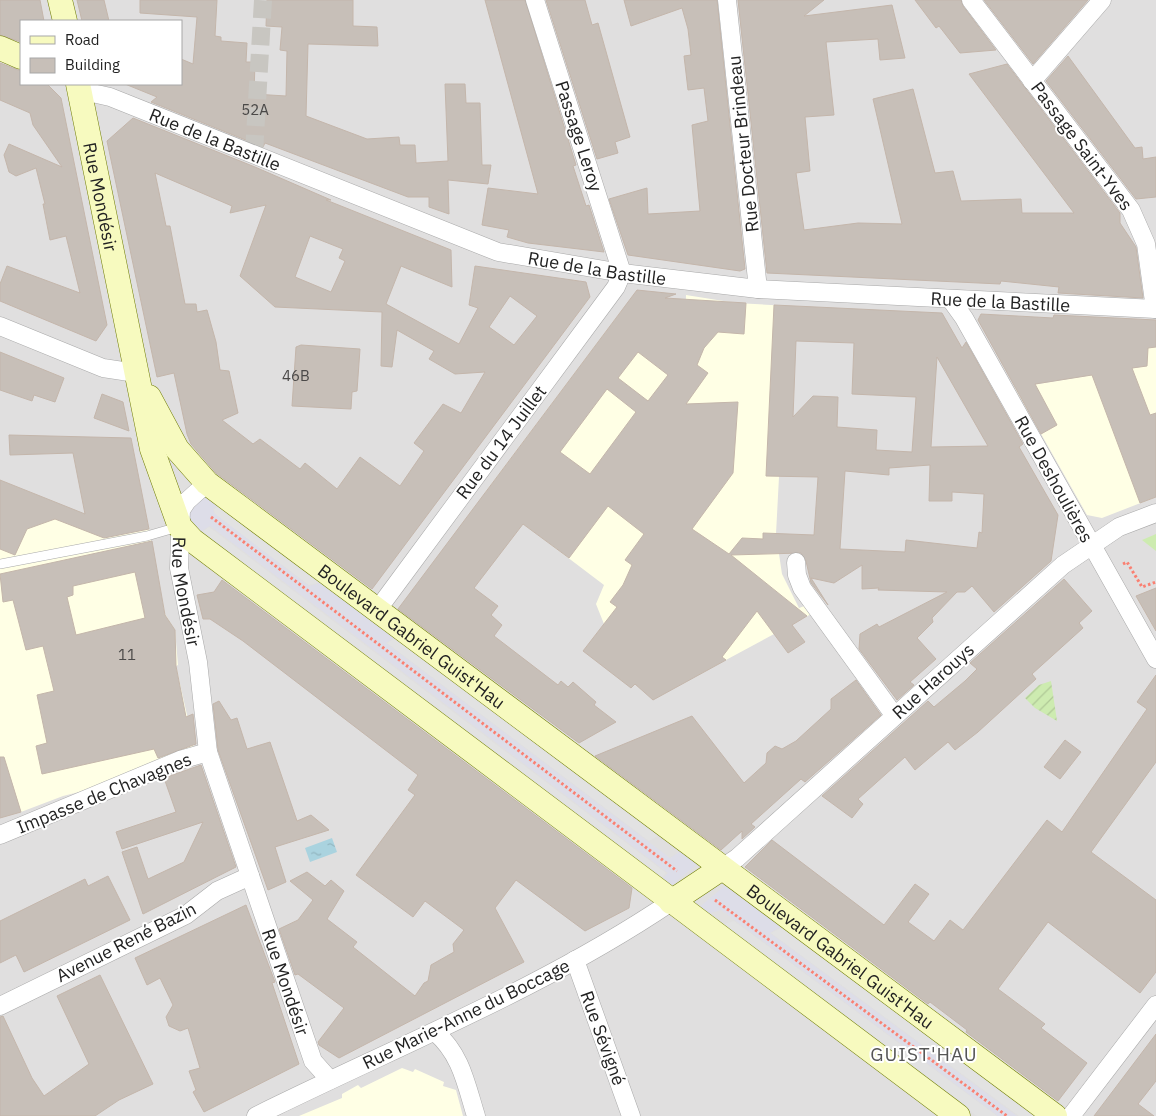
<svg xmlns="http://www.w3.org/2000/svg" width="1156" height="1116" font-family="'IBM Plex Sans',sans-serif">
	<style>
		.residential { fill: #e0dfdf; fill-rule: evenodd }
		.education { fill: #ffffe5 }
		.grass { fill: url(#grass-tufts) }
		.garden { fill: url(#garden-furrows) }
		.parking { fill: #e2e2e2 }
		.plaza { fill: #dddde8 }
		.water { fill: url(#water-ripples) }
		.building { fill: #c7bfb8; stroke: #c4b6ab; fill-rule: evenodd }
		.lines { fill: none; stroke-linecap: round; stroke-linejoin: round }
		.street-tunnel { stroke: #c8c6c1; stroke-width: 18; stroke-dasharray: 18 9; stroke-linecap: butt }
		.lane-casing { stroke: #a9a9a9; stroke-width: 10 }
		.street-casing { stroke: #a9a9a9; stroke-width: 19 }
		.secondary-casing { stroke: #707d05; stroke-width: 25 }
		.path { stroke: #fa8072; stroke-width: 3; stroke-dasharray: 2.5 2.5; stroke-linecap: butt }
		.lane { stroke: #fff; stroke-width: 9 }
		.street { stroke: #fff; stroke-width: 18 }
		.secondary { stroke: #f7fabf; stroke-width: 24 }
		.labels { text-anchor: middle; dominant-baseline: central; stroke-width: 4; stroke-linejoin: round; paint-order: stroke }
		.number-label { font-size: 15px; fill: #4b4948 }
		.street-label { font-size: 18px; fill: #222; stroke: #fff }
		.neighbourhood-label { font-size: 19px; letter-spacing: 1px; fill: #555; stroke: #fff }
	</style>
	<defs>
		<pattern id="grass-tufts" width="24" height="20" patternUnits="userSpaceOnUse" patternTransform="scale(1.25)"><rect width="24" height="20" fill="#cdebb0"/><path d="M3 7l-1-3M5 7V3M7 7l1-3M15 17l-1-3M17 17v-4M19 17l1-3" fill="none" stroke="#b0c997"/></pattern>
		<pattern id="garden-furrows" width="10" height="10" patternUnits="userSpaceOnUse" patternTransform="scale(1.25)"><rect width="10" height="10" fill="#cdebb0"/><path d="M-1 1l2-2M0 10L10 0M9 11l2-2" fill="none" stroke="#b0c997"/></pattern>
		<pattern id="water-ripples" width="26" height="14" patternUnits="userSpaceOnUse" patternTransform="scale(1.25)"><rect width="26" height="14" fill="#aad3df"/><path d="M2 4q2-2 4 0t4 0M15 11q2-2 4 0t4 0" fill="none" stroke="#92b5bf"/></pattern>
	</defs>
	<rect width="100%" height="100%" fill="#f2efe9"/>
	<path class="residential" d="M0,0H1156V1116H0ZM21,21H181V84H21Z"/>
	<path class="education" d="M686,295L736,303L788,306L776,534L782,574L799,608L807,605L813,613L672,689L594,637L604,624L596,604L604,585L484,494L622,310L685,326Z
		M1148,322H1156V497L1102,518L1087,515L1015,388L1147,366Z
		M0,480L106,523L146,514L165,614L175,630L178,665L176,666L194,746L99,787L63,796L21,812L11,779L0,782Z
		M402,1068L413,1072L415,1069L444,1082L443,1086L456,1090L463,1116H299L342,1098V1094L358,1085L361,1088Z"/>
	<path class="grass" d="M1156,534V551L1142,540Z"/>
	<path class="garden" d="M1051,681L1057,721L1035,708L1025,698L1039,685Z"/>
	<path class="parking" d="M223,503L327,581L309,585L215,515L214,509Z
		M209,527L666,873L658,881L198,535Z
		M399,636L662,833L649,841L387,643Z
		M734,921L997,1116H977L718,926Z
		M783,927L1038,1116H1019L771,933Z"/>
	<path class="plaza" d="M208,496L223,502L213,509L214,513L309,586L328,581L399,635L386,643L670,858L684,849L700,862L672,885L659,882L668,873L210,526L197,534L187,518L191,505Z
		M728,883L782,926L770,933L1017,1116H998L721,910L704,915L696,910Z"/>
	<path class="water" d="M332,838L337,852L310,862L305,848Z"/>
	<path class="building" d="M0,0H40L44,21H21V42L0,35Z
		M77,0H104L109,21H82Z
		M140,0H217L215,36L221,37V41L247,43L246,62H255L254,94L286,96L287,51L280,50L282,27L266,26L267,0H353V26L377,27L378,46L308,44L306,116L367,139L399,137L400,145H415L416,163L448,161L445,84H465L466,103H480L482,165H491L488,184L448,180L449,214L429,207V197H408L265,143L263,147L151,102L157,97L125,84H181V59L193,64L197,17L140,13Z
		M485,0H525L576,165L573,166L586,206L589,205L604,252L528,243L507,237L509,230L482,225L488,188L538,194Z
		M546,0H585L592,25L598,23L630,137L615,142L618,153L597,159Z
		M624,0H717L745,269L740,271L628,255L609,199L647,188L648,214L700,211L692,125L708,121L704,88L688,90L684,56L691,55L688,29L682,8L631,26Z
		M738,0H824L804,16L892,5L905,58L880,60L878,39L826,42L834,115L805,117L810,171L796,173L804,230L858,223L902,224L873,99L913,89L935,173L953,171L961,201L1021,199L1022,213H1074L969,74L1007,64L1120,213V223L1136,247L1143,298L1058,293L1059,287L1001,281L1000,284L767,273Z
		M915,0H961L963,6L996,50L960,53L939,26L936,28Z
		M984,0H1088L1033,64Z
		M1068,56L1135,148L1142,147L1143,159L1156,157V197L1136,199L1046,81Z
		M0,63L21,71V84H47L61,98L107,325L96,341L0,301V284L7,266L80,293L66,236L50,240L43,204H45L36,168L16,176L9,172L4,155L9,144L62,167L33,125L30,113L0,100Z
		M133,118L255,167L331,200H326L451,250L452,287L401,266L386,304L459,344L478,308L469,305L475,266L586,282L590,297L372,589L216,473L191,444L187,434L174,373L157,377L107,141ZM155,173L232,206L230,213L266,205L240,276L275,307L382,312L381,366L392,367L397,330L434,351L429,359L455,374L485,372L461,413L443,404L414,443L424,451L400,486L360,457L337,489L305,463L300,469L260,439L253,444L222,420L238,413L229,371L220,370L216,342L207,310L197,312L196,304H185L170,226H166ZM310,236L343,249L339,258L345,261L331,292L295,277ZM510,296L537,316L514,345L489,327Z
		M637,290L676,294L665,298L746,303L744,334L718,332L704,348L697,365L708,373L686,404L738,402L733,473L692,529L729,554L742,538L763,539V533L814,535L818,477L766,476L774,305L942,313L962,348L966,342L1023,444L1019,447L1058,515L1051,561L994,612L972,586L965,592H957L932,618L933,622L917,638L936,659L910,682L914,685L897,700L859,649L860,634L877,624L879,627L947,592L878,590L879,588L862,589V565L834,583L811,578L828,605L811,583L806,561L801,553L731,555L807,616L792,625L805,642L788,653L757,611L722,657L726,660L653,700L635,684L631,688L583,651L617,607L610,602L623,585L632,565L625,560L644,534L608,506L569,558L523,524L474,588L498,606L491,615L502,625L494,636L558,685L561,681L568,687L573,682L596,702L594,705L616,722L579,743L398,609ZM796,341L854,343L852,394L916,397L912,452L876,450L877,430L837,427L838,397L813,396L793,417ZM638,352L668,375L648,401L618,378ZM937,357L988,446L931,447ZM607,389L636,412L590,474L560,452ZM930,465L929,501H952V492L984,494L982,533L979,532L977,548L906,540L905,552L840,549L845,471L889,475V468Z
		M981,314L1053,318L1054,315L1156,320V347L1148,348L1147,366L1132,368L1150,415L1156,413V497L1140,503L1092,375L1035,384L1057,425L1041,434L978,320Z
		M301,345L360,349L357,391L352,392L351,409L292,406L296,347Z
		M0,352L64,378L55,402L34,395L32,401L0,390Z
		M102,394L123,402L129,431L94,418Z
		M9,435L131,438L149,529L104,538L55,519L27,529L15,555L0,549V480L85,514L73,453L10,455Z
		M152,541L165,615L175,630L176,666L186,717L193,714L196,744L158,758L154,749L42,774L36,746L47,743L37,695L54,691L43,646L26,650L13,600L3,602L0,574ZM135,572L145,618L76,635L67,597L73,595V586Z
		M1064,579L1092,611L1079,623L1083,628L1032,674L1036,679L978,732L955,750L948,742L915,770L905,757L858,799L863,804L852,818L822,796L928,701L934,707L965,681L977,669L970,663Z
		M222,580L632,888L629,908L585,931L516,880L495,908L524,962L339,1058L319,1045L318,1042L344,1008L298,974L295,975L279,929L298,920L313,900L290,881L307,872L325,886L331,880L344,891L327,919L357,942L353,947L415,996L424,983L428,981L431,965L454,952L453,944L464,930L425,901L413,917L356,875L415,795L408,790L418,775L243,641L210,619H203L197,595L214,592Z
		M1156,588V631L1136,596Z
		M1156,675V762L1091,852L1156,900V972L1140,993L1048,922L998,989L1045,1024L1041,1028L1087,1063L1058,1101L966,1032L967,1030L930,1002L928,1004L745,867L772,840L884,925L915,884L929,894L908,922L934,941L950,920L963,930L1047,820L1062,832L1147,709L1137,702Z
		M856,680L881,715L805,782L801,779L751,824L755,827L742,839V831L721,850L595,756L692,716L744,783L766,763L767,753L775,746L782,749L796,741L831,709V699Z
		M219,701L231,720L237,718L247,749L270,742L297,821L311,815L329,830L275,847L286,882L268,890L218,750L213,704Z
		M1065,740L1081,752L1060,779L1044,767Z
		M0,757H4L21,812L0,818Z
		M201,765L236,867L143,914L122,852L137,847L148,879L184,862L203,822L122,849L116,832L176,812L164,778Z
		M108,876L130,920L24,972L16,955L0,963V921L85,879L88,886Z
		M246,905L275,982L272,983L299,1064L204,1112L193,1092L196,1090L189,1071L200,1068L188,1028L180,1031L169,1026L166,1017L173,1005L160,978L147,985L135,958Z
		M100,975L153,1084L119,1100L95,1116H0V1017L3,1016L32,1078L44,1096L89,1064L57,996Z
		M1156,1034V1081L1138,1104L1154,1116H1094Z"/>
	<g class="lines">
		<path class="street-tunnel" d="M254,153L263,0"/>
		<defs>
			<path id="lane" d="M0,564L147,536L178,527"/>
			<g id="street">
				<path d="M727,0L758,289"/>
				<path d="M971,0L1131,210L1146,244L1155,309"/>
				<path d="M1032,81L1102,0"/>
				<path id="s1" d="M79,90L110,97L498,252L622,273L758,289L1156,309"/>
				<path d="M951,300L964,318L1156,659"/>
				<path d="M0,326L103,368L136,373"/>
				<path id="s2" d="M207,483L187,501L181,510L179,568L198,662L208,752L313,1061L330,1080"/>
				<path d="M796,562L797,575L802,588L894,715"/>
				<path d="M378,609L616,287L622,273L535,0"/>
				<path d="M0,835L180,760L208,752"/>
				<path d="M722,868L737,858L1063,565L1119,527L1156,513"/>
				<path d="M575,960L631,1116"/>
				<path d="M0,1006L186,915L217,891L250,876"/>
				<path d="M435,1032C461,1054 466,1084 476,1116"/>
				<path d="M256,1116C395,1047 542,989 671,902"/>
				<path d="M1071,1116L1156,1005"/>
			</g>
			<g id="secondary">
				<path d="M60,0L65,21"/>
				<path d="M0,48L21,57"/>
				<path id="s3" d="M78,84L152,449L180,527L192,540L958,1116"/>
				<path id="s4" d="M149,397L177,449L207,483L1055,1116"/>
				<path d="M671,902L722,868"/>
			</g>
		</defs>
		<use href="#lane" class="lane-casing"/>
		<use href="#street" class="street-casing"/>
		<use href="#secondary" class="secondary-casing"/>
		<path class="path" d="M211,517L677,871
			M1123,564L1127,562L1142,587L1156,582
			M715,900L1007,1116"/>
		<use href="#lane" class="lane"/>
		<use href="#street" class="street"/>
		<use href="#secondary" class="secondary"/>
	</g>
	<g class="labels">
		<g class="number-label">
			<text x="255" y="109">52A</text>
			<text x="296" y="375">46B</text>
			<text x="127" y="654">11</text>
		</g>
		<g class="street-label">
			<text transform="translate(579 136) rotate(72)">Passage Leroy</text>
			<text stroke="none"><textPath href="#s1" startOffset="145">Rue de la Bastille</textPath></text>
			<text transform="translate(743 144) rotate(-96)">Rue Docteur Brindeau</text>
			<text transform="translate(1082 146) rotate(53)">Passage Saint-Yves</text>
			<text stroke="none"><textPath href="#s3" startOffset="115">Rue Mondésir</textPath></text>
			<text stroke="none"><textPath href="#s1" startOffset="550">Rue de la Bastille</textPath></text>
			<text stroke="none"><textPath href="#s1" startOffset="955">Rue de la Bastille</textPath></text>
			<text transform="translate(501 442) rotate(-53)">Rue du 14 Juillet</text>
			<text transform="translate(1054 479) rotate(61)">Rue Deshoulières</text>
			<text stroke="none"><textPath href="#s2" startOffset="120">Rue Mondésir</textPath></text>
			<text stroke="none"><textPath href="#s4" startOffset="360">Boulevard Gabriel Guist'Hau</textPath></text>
			<text transform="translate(933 681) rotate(-42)">Rue Harouys</text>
			<text transform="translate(104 793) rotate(-22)">Impasse de Chavagnes</text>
			<text transform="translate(126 942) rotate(-27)">Avenue René Bazin</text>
			<text stroke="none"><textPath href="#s4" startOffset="895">Boulevard Gabriel Guist'Hau</textPath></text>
			<text stroke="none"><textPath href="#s2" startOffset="525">Rue Mondésir</textPath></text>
			<text transform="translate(466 1014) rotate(-26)">Rue Marie-Anne du Boccage</text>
			<text transform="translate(603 1038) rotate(70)">Rue Sévigné</text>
		</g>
		<g class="neighbourhood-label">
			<text x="924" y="1054">GUIST'HAU</text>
		</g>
	</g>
	<rect x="20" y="20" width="162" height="65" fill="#ffffff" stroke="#a7a7a7"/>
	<rect x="30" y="36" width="25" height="8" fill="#f7fabf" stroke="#a7a7a7"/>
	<text x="65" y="45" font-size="15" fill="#222222">Road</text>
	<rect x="30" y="58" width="25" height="15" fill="#c7bfb8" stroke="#a7a7a7"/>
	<text x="65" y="70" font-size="15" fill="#222222">Building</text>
</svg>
